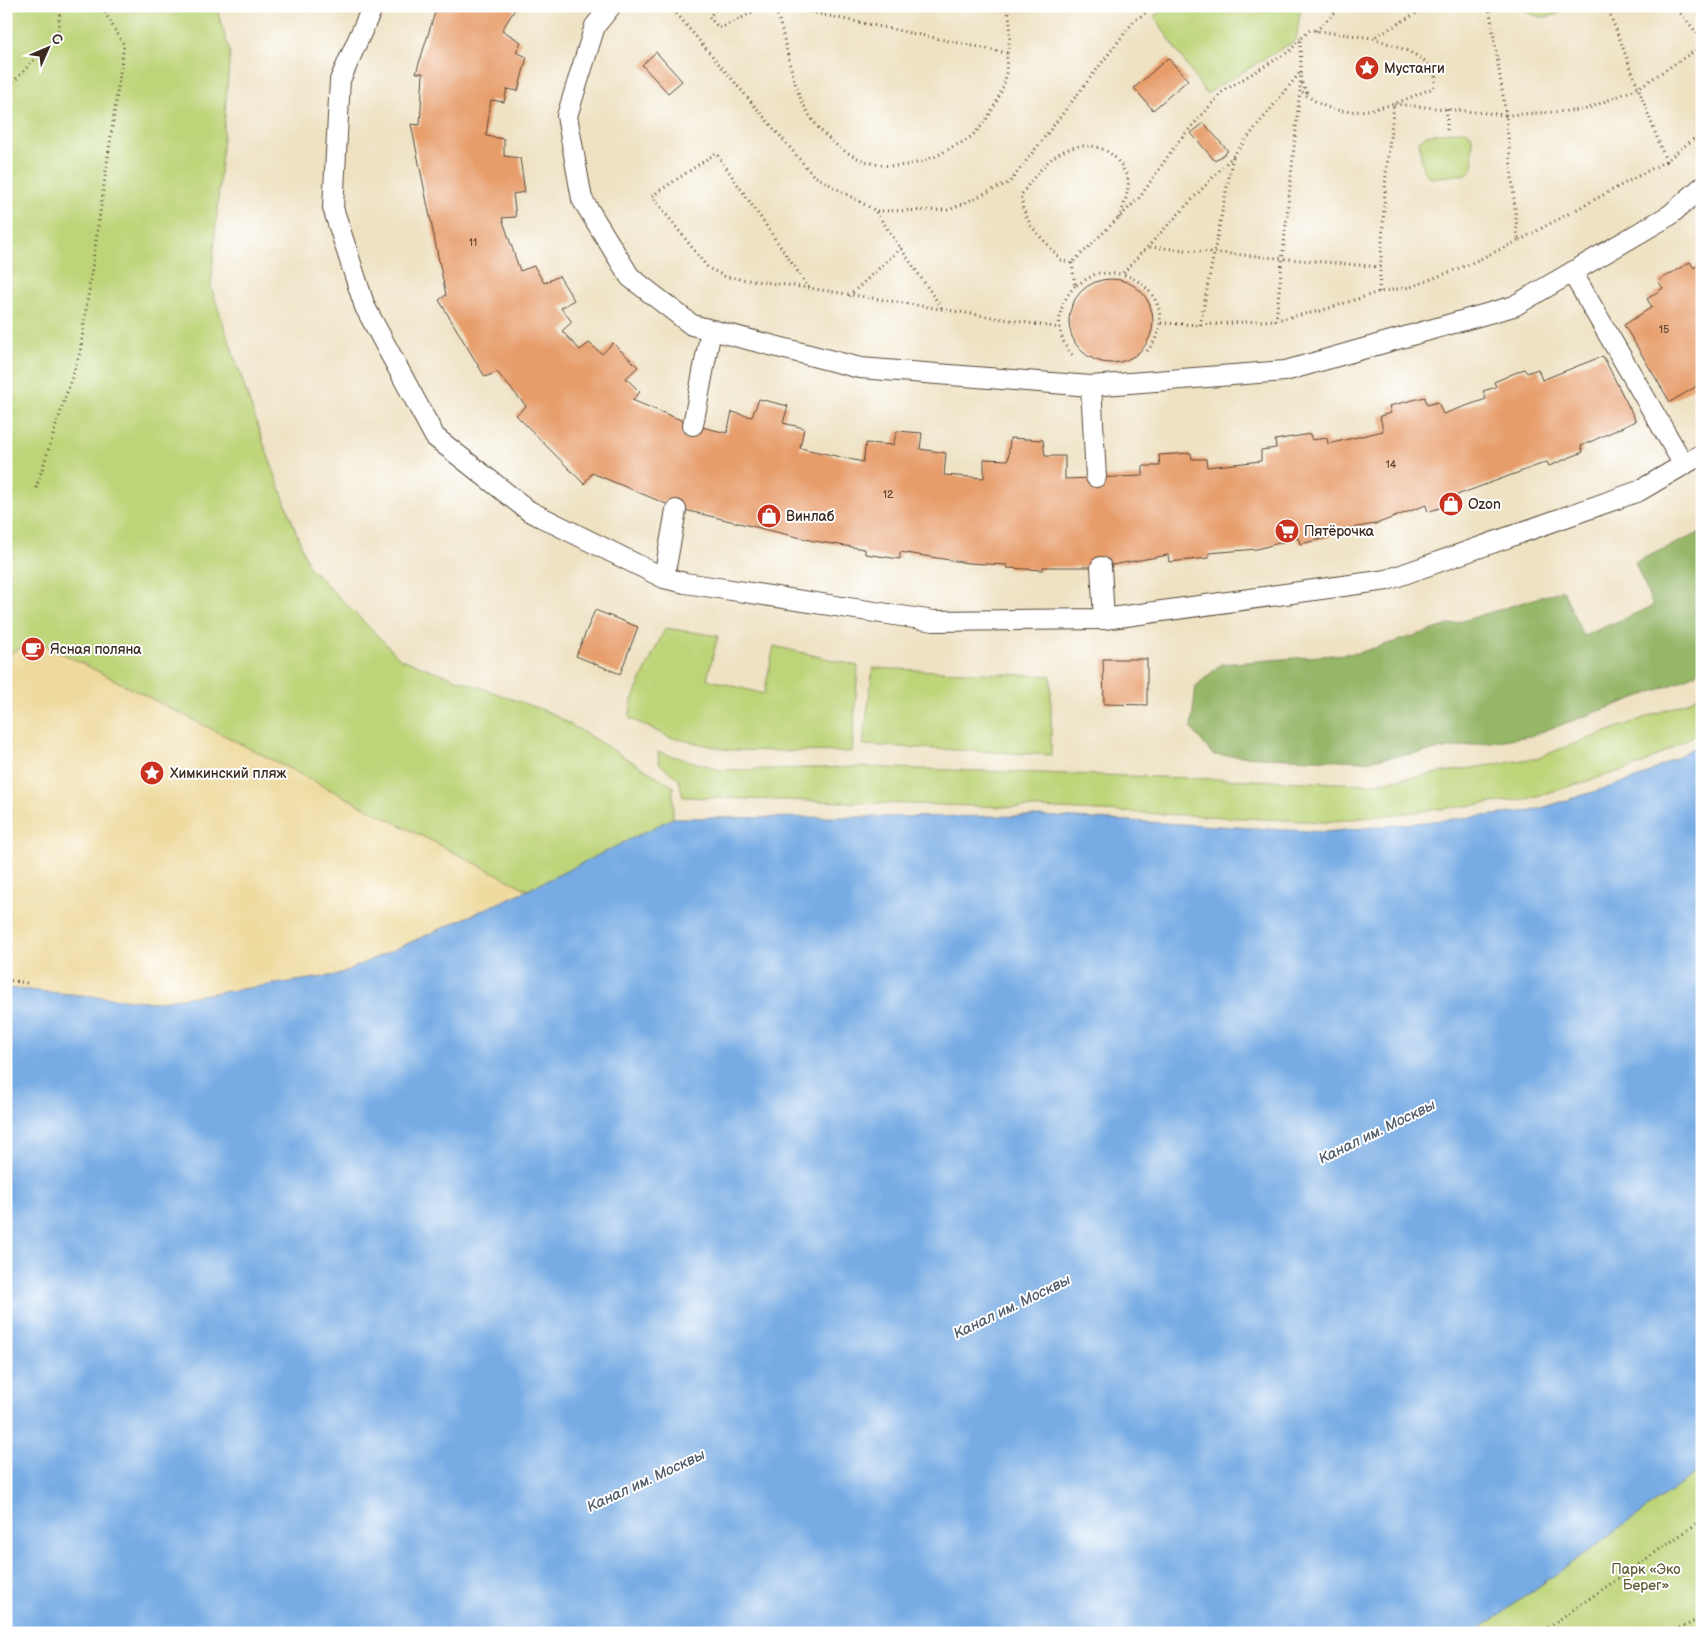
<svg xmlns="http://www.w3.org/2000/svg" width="1708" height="1639" font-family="'Balsamiq Sans',sans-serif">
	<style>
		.green { fill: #bdd478; stroke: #7c7f4b }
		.forest { fill: #96b668; stroke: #687043 }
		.sand { fill: #eeda9e; stroke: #94825e }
		.water { fill: #76abe4; stroke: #586a81 }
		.building { fill: #e79d6b }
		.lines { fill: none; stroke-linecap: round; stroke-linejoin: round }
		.lane-casing { stroke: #564637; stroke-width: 22 }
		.path { stroke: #564637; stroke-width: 3; stroke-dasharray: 1 4; stroke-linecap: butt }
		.lane { stroke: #fff; stroke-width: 20 }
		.labels { text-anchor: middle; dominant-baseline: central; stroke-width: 4; stroke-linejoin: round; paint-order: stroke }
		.number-label { font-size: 11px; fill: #664731 }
		.poi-label { font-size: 14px; fill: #3b2a1e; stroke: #fff; text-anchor: start }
		.park-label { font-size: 14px; fill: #625d39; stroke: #fff }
		.water-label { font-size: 15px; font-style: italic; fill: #535e6d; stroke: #fff }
	</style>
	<rect width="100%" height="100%" fill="#fff"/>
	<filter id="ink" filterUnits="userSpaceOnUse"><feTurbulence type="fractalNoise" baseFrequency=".02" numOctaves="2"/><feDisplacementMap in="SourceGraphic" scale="10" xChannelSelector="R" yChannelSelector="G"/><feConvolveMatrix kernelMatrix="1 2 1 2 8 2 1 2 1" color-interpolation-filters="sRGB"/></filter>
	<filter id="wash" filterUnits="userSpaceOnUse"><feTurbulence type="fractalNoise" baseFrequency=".0096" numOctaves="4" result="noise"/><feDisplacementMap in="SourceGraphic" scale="20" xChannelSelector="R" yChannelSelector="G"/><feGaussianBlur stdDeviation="1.12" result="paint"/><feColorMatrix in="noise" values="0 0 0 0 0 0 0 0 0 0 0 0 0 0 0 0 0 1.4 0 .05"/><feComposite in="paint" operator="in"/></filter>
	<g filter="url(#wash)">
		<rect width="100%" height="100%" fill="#eee2c3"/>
		<path class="green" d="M6,6H216L230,52L211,287L261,436L309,567L401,659L551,713L673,786V818L528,890L36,640L6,656Z
			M1168,6H1301L1296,40L1206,94L1154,16Z
			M1518,6H1566C1552,23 1532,18 1518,6Z
			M1465,130L1472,136L1473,168L1467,174L1430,178L1423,170L1419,141L1426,135Z
			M665,628L718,636L707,679L764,694L774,646L858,666L852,752L728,750L669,737L629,718L632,700Z
			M873,668L1051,676V755L863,745Z
			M1702,694V731L1641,765L1527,799L1326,822L1039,808L683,797L679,780L659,763L658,752L722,770L861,767L1367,784L1536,758L1687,702Z
			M1702,1469V1633H1474Z"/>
		<path class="forest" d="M1699,533L1702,537V670L1677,683L1530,736L1364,761L1213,755L1191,728L1196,686L1221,664L1358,653L1563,590L1583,636L1653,606L1635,562Z"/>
		<path class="sand" d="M36,640L528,890L337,975L154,1002L6,988V656Z"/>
		<path class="water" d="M1702,743V1469L1474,1633H6V988L154,1002L337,975L528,890L673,818L1040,816L1325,832L1532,811L1641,777Z"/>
		<g id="blocks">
			<path class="building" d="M437,6H517L502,30L521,42L516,52L527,57L518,91L507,89L504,102L491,100L486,136L504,139V156L520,158L525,192L513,194L516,217L502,218L520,271L534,266L544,283L559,276L574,300L561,308L572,322L562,331L580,350L589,343L602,354L613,343L638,367L626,378L640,392L632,400L693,425L727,433L732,412L752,417L759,399L788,406L783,423L804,428L800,448L863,462L866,443L893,445L897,431L922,433L920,449L946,453L944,475L984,478V459L1008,460L1010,438L1043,440L1045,456H1065V479L1143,476V466H1160L1159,455L1191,453L1192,459H1206L1207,467L1261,461V450L1276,448L1275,440L1310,434L1312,440L1327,438L1328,444L1383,431L1380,416L1391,413L1389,406L1425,397L1427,405L1438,402L1443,414L1486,399L1483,391L1496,387L1494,382L1524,369L1527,373L1538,369L1542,380L1603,356L1636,421L1581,446L1583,452L1549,466L1547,462L1457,495L1459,501L1428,512L1426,505L1376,524L1331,531V537L1300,544L1298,538L1257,549L1209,553V558L1169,562L1168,555L1101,567H1043V570L1007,568V565L968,563L900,552V559L865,554V549L814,541L676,508L592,473L584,484L516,415L526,406L497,372L485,377L439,300L446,295L411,124L420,125L423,73H416Z
				M656,52L682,81L668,93L642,65Z
				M1168,58L1188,80L1153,110L1134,88Z
				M1204,123L1228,151L1215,161L1191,133Z
				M1690,262L1694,268L1702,262V383L1670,402L1624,325L1652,307L1647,299L1663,288L1658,281Z
				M1069 321a42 42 0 1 1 84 0a42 42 0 1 1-84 0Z
				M595,610L638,627L620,674L576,656Z
				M1103,659H1147V705L1104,704Z"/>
		</g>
	</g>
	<g filter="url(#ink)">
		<use href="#blocks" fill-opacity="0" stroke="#564637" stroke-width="1"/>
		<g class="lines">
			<defs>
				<path id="lane" d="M373,6L340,80L333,208L365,307L435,437L529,511L664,578L685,583L934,621L1104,619L1387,580L1639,491L1702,454
					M611,6L595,26L567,116L582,199L630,277L692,325L860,368L1091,386L1285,371L1514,306L1670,215L1702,187
					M1572,272L1684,465
					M1091,386L1096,477
					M693,425L711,330
					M1101,567L1104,619
					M664,578L676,510"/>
			</defs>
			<use href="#lane" class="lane-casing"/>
			<path class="path" d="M670,6L813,175L876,211L949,210L1010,182L1134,21L1155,6
				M719,6L709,17L719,28C736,22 750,12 768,6
				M774,6C790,46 789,93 818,127C853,169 902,178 949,149C955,145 963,143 969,138C985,126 997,103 1004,84C1007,76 1006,64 1007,54C1010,37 1013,24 1006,6
				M781,6L1007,53
				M1429,6L1373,38C1393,46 1447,59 1433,88L1394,104L1506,115L1518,241L1666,161
				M1489,6L1506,115L1584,110L1638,88L1702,46
				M1607,6L1666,161L1702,132
				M1674,6L1702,39
				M1316,31L1341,6
				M1301,72L1300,39L1310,30L1373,38
				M1302,83L1308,95
				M6,90L58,34L60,6
				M1447,109V131
				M876,212L943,310
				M1119,218C1123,207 1129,194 1128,181C1128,177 1124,171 1122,167C1109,144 1082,140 1060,153C1043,163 1032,180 1021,195L1023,209L1031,226L1061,260L1072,263L1140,197L1177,143L1223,91L1290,51L1300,39
				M1150,247L1381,267
				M1072,263L1075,286L1097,273L1122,274
				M809,288L716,153L652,196L708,268L726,277L809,288L1060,328
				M1379,292L1386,174L1394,104C1355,114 1333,118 1300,90L1276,320L1320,311L1379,292L1411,287L1465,266L1518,241
				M849,296L901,248
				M1161,323L1200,325L1276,320
				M1200,325L1233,156
				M1147,351C1173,322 1158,285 1122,274L1233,156L1301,71L1300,90
				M1072,355C1054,334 1056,306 1075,286
				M36,488L80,352L124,45L101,6
				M6,980L27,983
				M1540,1633L1702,1520
				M1670,1633L1702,1618"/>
			<use href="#lane" class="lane"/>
		</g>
	</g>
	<defs>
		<symbol id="sight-disc" viewBox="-11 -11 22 22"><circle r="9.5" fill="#c8321e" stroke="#fff"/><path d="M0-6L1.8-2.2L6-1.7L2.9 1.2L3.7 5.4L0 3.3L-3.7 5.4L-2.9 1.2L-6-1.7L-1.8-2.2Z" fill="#fff"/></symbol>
		<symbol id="shop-disc" viewBox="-11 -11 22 22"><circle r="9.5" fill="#c8321e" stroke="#fff"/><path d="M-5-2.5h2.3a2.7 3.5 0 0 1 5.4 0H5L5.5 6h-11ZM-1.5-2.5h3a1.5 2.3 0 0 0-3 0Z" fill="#fff"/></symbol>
		<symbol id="supermarket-disc" viewBox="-11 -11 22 22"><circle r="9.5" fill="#c8321e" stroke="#fff"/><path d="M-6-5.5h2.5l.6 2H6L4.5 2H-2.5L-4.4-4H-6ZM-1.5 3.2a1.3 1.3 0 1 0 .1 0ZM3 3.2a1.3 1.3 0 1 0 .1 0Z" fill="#fff"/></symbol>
		<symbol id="cafe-disc" viewBox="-11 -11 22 22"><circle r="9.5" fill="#c8321e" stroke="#fff"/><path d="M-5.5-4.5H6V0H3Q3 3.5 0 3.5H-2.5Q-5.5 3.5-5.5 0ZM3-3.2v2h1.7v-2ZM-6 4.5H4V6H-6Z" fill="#fff"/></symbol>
	</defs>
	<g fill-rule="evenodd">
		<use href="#sight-disc" x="1353" y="54" width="28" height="28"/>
		<use href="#shop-disc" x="1437" y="490" width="28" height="28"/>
		<use href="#shop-disc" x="755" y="502" width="28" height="28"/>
		<use href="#supermarket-disc" x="1273" y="517" width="28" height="28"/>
		<use href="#cafe-disc" x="19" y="635" width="28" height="28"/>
		<use href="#sight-disc" x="138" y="759" width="28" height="28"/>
	</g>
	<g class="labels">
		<g class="number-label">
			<text x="473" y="242">11</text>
			<text x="1664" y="329">15</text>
			<text x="1391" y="464">14</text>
			<text x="888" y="494">12</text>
		</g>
		<g class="poi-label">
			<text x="1384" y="68">Мустанги</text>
			<text x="1468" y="504">Ozon</text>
			<text x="786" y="516">Винлаб</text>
			<text x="1304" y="531">Пятёрочка</text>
			<text x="50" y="649">Ясная поляна</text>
			<text x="170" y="773">Химкинский пляж</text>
		</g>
		<g class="park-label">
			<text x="1646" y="1569">Парк «Эко<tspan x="1646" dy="16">Берег»</tspan></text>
		</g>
		<g class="water-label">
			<text transform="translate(1377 1132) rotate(-26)">Канал им. Москвы</text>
			<text transform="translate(1012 1307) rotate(-26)">Канал им. Москвы</text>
			<text transform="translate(646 1481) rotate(-25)">Канал им. Москвы</text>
		</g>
	</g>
	<rect width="1708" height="1639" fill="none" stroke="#fff" stroke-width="25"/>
	<g transform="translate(48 48) rotate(45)" stroke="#ffffff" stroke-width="4" paint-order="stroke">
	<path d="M0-4L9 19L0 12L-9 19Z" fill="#3b2a1e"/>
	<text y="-8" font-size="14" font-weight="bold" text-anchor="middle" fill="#3b2a1e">С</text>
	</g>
</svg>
